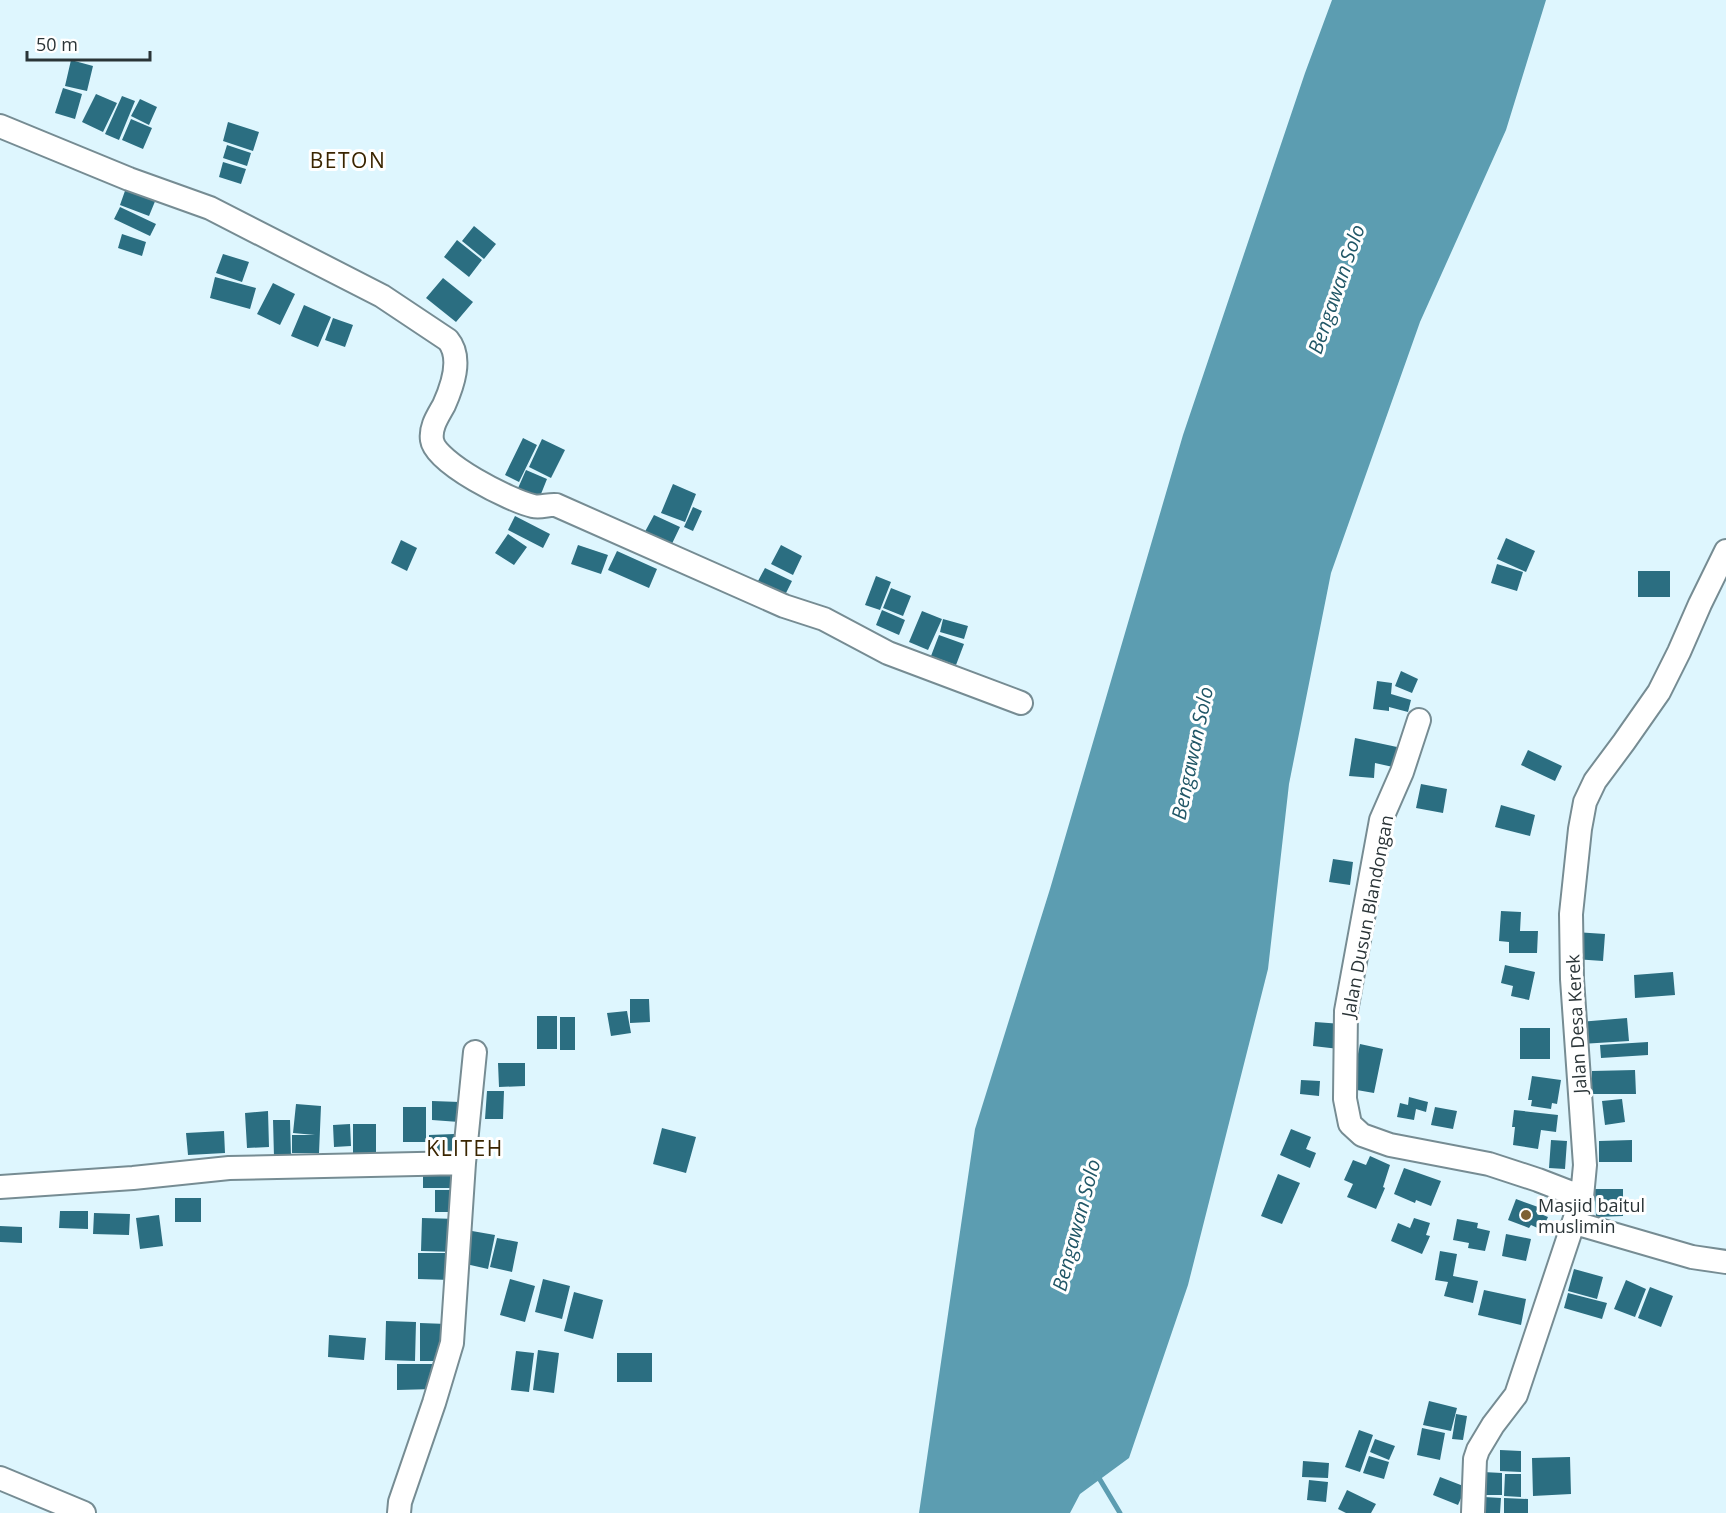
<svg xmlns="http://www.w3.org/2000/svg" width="1726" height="1513" font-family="'Open Sans',sans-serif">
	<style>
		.water { fill: #5c9db1 }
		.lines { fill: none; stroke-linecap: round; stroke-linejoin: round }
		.stream { stroke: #5c9db1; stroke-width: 5 }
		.building { fill: #2b6e81 }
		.minor-casing { stroke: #768c93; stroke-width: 26 }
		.minor { stroke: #fff; stroke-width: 22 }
		.poi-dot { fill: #7d6134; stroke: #fff; stroke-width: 2 }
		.labels { text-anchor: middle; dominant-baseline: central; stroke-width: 6; stroke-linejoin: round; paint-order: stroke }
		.street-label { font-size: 18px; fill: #2a3437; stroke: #fff }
		.poi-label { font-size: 18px; fill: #2a3437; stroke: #fff; text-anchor: start }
		.water-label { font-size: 20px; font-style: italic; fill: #215767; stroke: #fff }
		.quarter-label { font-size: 21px; letter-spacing: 1.5px; fill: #3a2500; stroke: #fff }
	</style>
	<rect width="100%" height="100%" fill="#def6fe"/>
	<path class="water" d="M1332,0H1546L1506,130L1420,322L1331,573L1289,784L1268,969L1188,1285L1129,1458L1080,1494L1070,1513H919L975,1129L1050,889L1183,435L1305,73Z"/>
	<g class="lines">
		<path class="stream" d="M1096,1473L1120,1513"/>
	</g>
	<path class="building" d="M71,60L93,66L87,91L65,86Z
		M63,88L82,94L75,119L55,113Z
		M96,94L117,103L103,132L82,122Z
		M122,96L135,101L119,140L105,134Z
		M140,99L157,107L149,125L131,116Z
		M131,119L152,128L143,149L122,140Z
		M228,122L259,132L253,151L223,141Z
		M227,145L251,153L247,166L223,158Z
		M223,162L246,169L241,184L219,177Z
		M126,188L156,199L149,216L120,205Z
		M120,207L156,224L150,236L114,219Z
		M474,226L496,244L484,259L462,241Z
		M122,234L146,242L142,256L118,248Z
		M457,240L482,260L469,277L444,257Z
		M223,254L249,262L242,282L216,273Z
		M215,277L256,288L250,309L210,298Z
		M443,278L473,302L456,322L426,298Z
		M273,283L295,294L280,325L257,314Z
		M304,305L331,317L318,347L291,336Z
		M333,318L353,325L345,347L325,340Z
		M523,438L537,445L519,482L505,475Z
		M542,439L565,450L551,478L529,467Z
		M526,470L547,479L537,504L515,495Z
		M673,484L696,494L685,522L661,513Z
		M693,507L702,511L693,531L684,527Z
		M654,515L680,527L668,552L641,539Z
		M515,516L550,534L543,548L508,530Z
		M508,534L527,547L514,565L495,553Z
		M1506,538L1535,551L1526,572L1497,559Z
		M401,540L417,548L407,571L391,563Z
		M578,545L608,555L601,574L571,564Z
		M781,545L802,556L793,575L771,564Z
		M617,551L657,569L649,588L608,570Z
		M1497,564L1523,572L1517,591L1491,583Z
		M765,568L792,581L785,595L758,581Z
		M1638,571H1670V597H1638Z
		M876,576L891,582L880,610L865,605Z
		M891,588L911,596L903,616L883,608Z
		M882,610L905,620L899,635L876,625Z
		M922,611L942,619L928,650L909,642Z
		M943,619L968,626L964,639L940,632Z
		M939,635L964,644L956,665L931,656Z
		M1401,671L1418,679L1412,693L1395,686Z
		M1377,681L1392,683L1391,694L1411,700L1408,712L1389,707V711L1373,709Z
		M1355,738L1397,747L1393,767L1375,763L1374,778L1349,776Z
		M1528,750L1562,766L1555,781L1521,765Z
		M1421,784L1447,789L1443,813L1416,808Z
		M1501,805L1535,815L1530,836L1495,827Z
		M1333,859L1353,862L1350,885L1329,882Z
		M1501,911L1521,912L1520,931H1538L1537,953H1509V942L1499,941Z
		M1575,932L1605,934L1603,961L1574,959Z
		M1505,965L1535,972L1529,1000L1511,996L1513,986L1501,983Z
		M1673,972L1675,995L1635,998L1634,975Z
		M630,999H649L650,1022L630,1023Z
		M627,1011L631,1033L611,1036L607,1013Z
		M537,1016H557V1049H537Z
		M560,1017H575V1050H560Z
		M1627,1018L1629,1041L1581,1044L1579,1022Z
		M1315,1022L1342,1024L1339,1049L1313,1046Z
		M1520,1028H1550V1059H1520Z
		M1648,1042V1055L1601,1058L1600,1045Z
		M1360,1044L1383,1049L1374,1093L1351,1089Z
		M498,1063H525V1086L499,1087Z
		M1635,1070L1636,1094H1592V1071Z
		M1532,1076L1561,1080L1557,1104L1552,1103L1551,1109L1531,1106L1532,1100H1528Z
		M1301,1080L1320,1081L1319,1096L1300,1094Z
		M487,1091H504L503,1119H485Z
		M1409,1097L1428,1102L1426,1112L1416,1109L1414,1120L1397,1117L1400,1103L1408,1105Z
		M1622,1099L1625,1122L1605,1125L1602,1101Z
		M432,1101L460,1102L459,1122L432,1120Z
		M296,1104L321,1106L319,1153H292V1135H315L293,1133Z
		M403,1107H426V1142H403Z
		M1435,1107L1457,1111L1453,1129L1431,1125Z
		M1514,1110L1558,1115L1556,1132L1541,1130L1538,1149L1513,1145L1515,1127H1512Z
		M268,1111L269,1147L247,1148L245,1113Z
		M273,1120H290L291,1156L274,1157Z
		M350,1124L351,1146L334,1147L333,1125Z
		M353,1124H376V1157H353Z
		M662,1128L696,1137L686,1173L653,1164Z
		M1291,1129L1311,1137L1306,1149L1316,1153L1310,1168L1280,1155Z
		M224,1131L225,1153L188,1155L186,1133Z
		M454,1134L455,1151L429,1152V1135Z
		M1551,1140L1567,1141L1565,1169L1549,1168Z
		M1632,1140V1162H1599V1141Z
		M1370,1156L1390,1165L1383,1187L1385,1188L1376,1209L1347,1197L1353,1184L1344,1180L1353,1160L1366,1165Z
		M1404,1168L1441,1181L1431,1206L1416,1200L1415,1203L1394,1194Z
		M423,1170H451V1188H423Z
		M1278,1174L1300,1183L1282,1224L1261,1216Z
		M1595,1189H1623V1216L1596,1217Z
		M435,1190H455L456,1212H435Z
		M175,1198H201V1222H175Z
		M1516,1199L1538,1207L1536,1212L1548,1217L1542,1230L1531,1225L1529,1228L1508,1220Z
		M60,1211H88V1229L59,1228Z
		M94,1213L130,1214L129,1235L93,1234Z
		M159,1215L163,1246L140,1249L136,1218Z
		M422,1218L458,1219L457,1252L421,1251Z
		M1414,1218L1430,1223L1426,1235L1430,1236L1422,1254L1391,1241L1398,1223L1410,1228Z
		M1457,1219L1478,1223L1477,1228L1490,1231L1485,1251L1468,1248L1469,1243L1453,1240Z
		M0,1226L22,1227V1243L0,1242Z
		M472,1231L495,1235L488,1269L466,1264Z
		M1506,1234L1531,1239L1526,1261L1502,1256Z
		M497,1238L518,1242L512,1272L490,1267Z
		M1440,1251L1457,1254L1453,1276L1478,1281L1473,1303L1444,1296L1448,1282L1435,1280Z
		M418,1253H452L451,1280L418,1279Z
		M1574,1269L1603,1277L1597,1299L1568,1291Z
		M510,1279L535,1286L525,1322L500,1315Z
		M543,1279L570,1286L562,1319L535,1312Z
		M1626,1280L1646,1289L1635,1317L1614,1309Z
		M1650,1287L1673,1296L1661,1327L1638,1318Z
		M1484,1290L1526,1299L1521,1325L1478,1315Z
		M574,1292L603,1300L593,1339L564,1331Z
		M1568,1293L1607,1303L1602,1319L1564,1308Z
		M386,1321L416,1322L415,1361L385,1360Z
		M420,1323L447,1324L446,1361H420Z
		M329,1335L366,1338L364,1360L328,1357Z
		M538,1350L559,1353L554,1393L533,1390Z
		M516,1351L534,1353L529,1392L511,1390Z
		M617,1353H652V1382H617Z
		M397,1364H434V1389L397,1390Z
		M1429,1401L1457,1408L1451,1431L1423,1425Z
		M1456,1414L1467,1416L1463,1440L1452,1439Z
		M1422,1428L1445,1433L1440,1460L1417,1455Z
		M1359,1430L1373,1435L1360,1472L1345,1467Z
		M1375,1439L1395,1446L1389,1460L1370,1452Z
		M1500,1450L1521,1451V1472L1500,1471Z
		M1369,1456L1389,1462L1384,1479L1363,1473Z
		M1570,1457L1571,1494L1533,1496L1532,1458Z
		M1303,1461L1329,1463L1328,1478L1302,1477Z
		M1483,1472L1502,1473V1495H1483Z
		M1505,1474H1521V1497L1504,1496Z
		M1440,1477L1466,1487L1458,1505L1433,1495Z
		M1309,1480L1328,1482L1326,1502L1307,1500Z
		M1347,1490L1376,1504L1371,1513H1346L1338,1509Z
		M1484,1497L1501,1498L1500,1513H1484Z
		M1504,1498L1528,1499V1513H1504Z"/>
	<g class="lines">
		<defs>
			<path id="minor" d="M0,126L129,179L210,208L382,296L448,340C463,358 452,387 444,405C438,416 430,427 432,440C435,463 511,501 533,506C541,508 549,504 556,505L784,606L824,619L888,653L1021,703
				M1419,720L1402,772L1381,820L1346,1011L1345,1099L1350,1124L1362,1135L1390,1145L1489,1164L1538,1180L1582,1197
				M0,1187L133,1178L229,1168L464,1163
				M1575,1223L1692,1257L1726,1262
				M0,1478L84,1513
				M399,1513L400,1502L434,1403L452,1343L464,1163L475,1052
				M1473,1513L1475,1459L1478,1450L1493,1425L1516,1395L1582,1197L1585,1165L1572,979L1571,914L1580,829L1585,802L1595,781L1624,742L1659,692L1679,652L1700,604L1726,551"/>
		</defs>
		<use href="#minor" class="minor-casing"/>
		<use href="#minor" class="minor"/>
	</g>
	<circle class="poi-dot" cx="1526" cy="1215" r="6"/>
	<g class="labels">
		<g class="street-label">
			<text transform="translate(1367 916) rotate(-79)">Jalan Dusun Blandongan</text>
			<text transform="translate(1576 1024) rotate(-93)">Jalan Desa Kerek</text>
		</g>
		<g class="poi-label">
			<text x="1538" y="1205">Masjid baitul<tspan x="1538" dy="21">muslimin</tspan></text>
		</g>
		<g class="water-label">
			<text transform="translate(1336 289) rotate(-71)">Bengawan Solo</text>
			<text transform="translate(1192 753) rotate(-78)">Bengawan Solo</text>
			<text transform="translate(1076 1225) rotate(-75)">Bengawan Solo</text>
		</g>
		<g class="quarter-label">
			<text x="348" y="160">BETON</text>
			<text x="465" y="1148">KLITEH</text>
		</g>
	</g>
	<path d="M27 51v9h123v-9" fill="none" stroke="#2a3437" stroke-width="3"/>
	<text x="36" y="51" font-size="18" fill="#2a3437" stroke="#ffffff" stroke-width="4.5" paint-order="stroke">50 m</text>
</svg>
